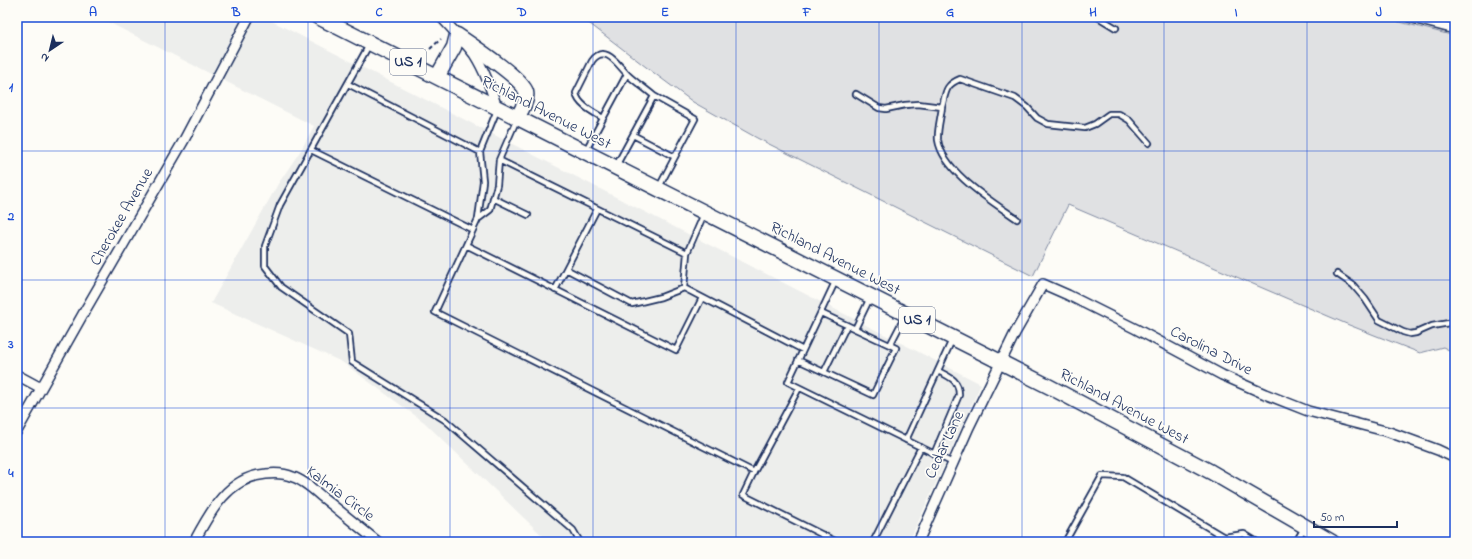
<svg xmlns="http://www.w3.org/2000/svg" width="1472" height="559" font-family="'Indie Flower',sans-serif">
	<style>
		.built { fill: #edeeec }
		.green { fill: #e0e1e3; stroke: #7e88a0 }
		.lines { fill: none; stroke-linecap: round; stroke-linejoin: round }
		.lane-casing { stroke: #1b2f5e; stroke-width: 8 }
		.street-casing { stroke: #1b2f5e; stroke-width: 12 }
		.primary-casing { stroke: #1b2f5e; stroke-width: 17 }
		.path { stroke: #1b2f5e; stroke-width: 2; stroke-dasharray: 4 3; stroke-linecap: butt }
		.lane { stroke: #fdfcf7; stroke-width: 4.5 }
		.street { stroke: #fdfcf7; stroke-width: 9 }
		.primary { stroke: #fdfcf7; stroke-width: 14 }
		.grid { fill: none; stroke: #1d4ed8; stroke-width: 1; stroke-opacity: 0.55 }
		.labels { text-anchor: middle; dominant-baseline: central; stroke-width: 3.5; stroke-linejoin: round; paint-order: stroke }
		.shield { fill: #fdfcf7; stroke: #5f6c8c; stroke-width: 1 }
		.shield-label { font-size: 15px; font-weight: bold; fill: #1b2f5e }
		.street-label { font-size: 16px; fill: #1b2f5e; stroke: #fdfcf7 }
		.neatline { fill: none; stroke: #1d4ed8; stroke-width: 1.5 }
		.grid-label { font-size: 13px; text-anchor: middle; font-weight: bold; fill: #1d4ed8 }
	</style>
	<rect width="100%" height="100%" fill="#fdfcf7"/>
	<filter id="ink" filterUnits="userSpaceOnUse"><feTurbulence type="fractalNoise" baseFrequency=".025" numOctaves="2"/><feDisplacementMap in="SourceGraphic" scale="8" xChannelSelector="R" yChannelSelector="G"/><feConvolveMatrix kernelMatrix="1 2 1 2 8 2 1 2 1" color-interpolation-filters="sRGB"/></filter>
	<g filter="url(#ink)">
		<path class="built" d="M98,17H264L981,384L909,542H549L424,422L342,362L211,303L278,184L301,150L314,126Z"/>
		<path class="green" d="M581,17H1380L1455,36V353L1443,347L1420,353L1349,325L1068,205L1033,276L757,138L693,102L646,67Z"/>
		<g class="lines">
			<defs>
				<path id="lane" d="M1098,17L1116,28
					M369,45L280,205L265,246V266L281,287L349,334L352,362L445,420L573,530L580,542
					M348,84L480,152
					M856,94L879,108L886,109L905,105L918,104L942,107C946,92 945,85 960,79L1015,98L1027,107L1037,118L1048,124L1085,128L1095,124L1109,114H1119L1129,120L1149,143
					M942,107C941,117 937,130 938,140C943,172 993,202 1017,219
					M497,110L480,152L483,181L478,219L435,312L754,472L799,388
					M603,118C593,112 578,105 576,93L592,61C605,43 618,65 627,74C635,82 645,88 654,96
					M633,135L675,157
					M311,150L473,230
					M586,150L627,74
					M499,160L687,253L704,214
					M616,166L654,96L695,119L659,187
					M493,198L528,215
					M478,219L490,210L497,185L499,160L517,119
					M466,245L676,350L702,298
					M687,253L684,288L803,350
					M566,269L632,304L661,297L684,288
					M1337,274L1353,285L1365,299L1379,320L1403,332L1410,334L1416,333L1432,326L1449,323L1455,320
					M836,280L788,382L953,463
					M555,290L597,209
					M855,329L870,298
					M890,345L905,316
					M798,360L873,395L896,348L821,313
					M824,372L847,325
					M906,440L952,340
					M934,454L959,395C959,380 950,377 938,371
					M754,472L743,495L837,542
					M873,542L921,447
					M1065,542L1102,476L1123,477L1224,537L1244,534L1257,542
					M1296,542L1304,528"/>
				<path id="street" d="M441,17C452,29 464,41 474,54C485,71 491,89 497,108
					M1409,17L1455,29
					M17,375L41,388
					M17,431L83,314L184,140L249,17
					M194,542C210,512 228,477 266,474C275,473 284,473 293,477C303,480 313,489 321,496C340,511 359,527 378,542
					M918,542L969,427L1015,333L1043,284L1068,295L1136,329L1222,375L1265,394L1308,411L1389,432L1438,450L1455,458"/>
				<path id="primary" d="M318,17L1050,387L1211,472L1332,542
					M437,77L454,47L457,35C470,44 523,79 526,92C528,100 521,111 517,118"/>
			</defs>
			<use href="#lane" class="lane-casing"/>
			<use href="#street" class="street-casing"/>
			<use href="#primary" class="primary-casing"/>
			<path class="path" d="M430,49L441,39"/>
			<use href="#lane" class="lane"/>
			<use href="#street" class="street"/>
			<use href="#primary" class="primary"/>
		</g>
	</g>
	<path class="grid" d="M165,17V542M308,17V542M450,17V542M593,17V542M736,17V542M879,17V542M1022,17V542M1164,17V542M1307,17V542M17,151H1455M17,280H1455M17,408H1455"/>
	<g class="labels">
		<g class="shield">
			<rect x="390" y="49" width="36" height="26" rx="3"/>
			<rect x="899" y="307" width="36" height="26" rx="3"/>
		</g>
		<g class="shield-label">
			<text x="408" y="62">US 1</text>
			<text x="917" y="320">US 1</text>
		</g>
		<g class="street-label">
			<text transform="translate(546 113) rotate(27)">Richland Avenue West</text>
			<text transform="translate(122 217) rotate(-60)">Cherokee Avenue</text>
			<text transform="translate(835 259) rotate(27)">Richland Avenue West</text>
			<text transform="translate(1211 351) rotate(27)">Carolina Drive</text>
			<text transform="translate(1124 407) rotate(28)">Richland Avenue West</text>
			<text transform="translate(945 445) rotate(-65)">Cedar Lane</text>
			<text transform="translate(340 494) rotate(37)">Kalmia Circle</text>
		</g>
	</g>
	<rect width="1472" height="559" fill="none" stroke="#fdfcf7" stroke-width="44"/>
	<g transform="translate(50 50) rotate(215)" stroke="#fdfcf7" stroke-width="3" paint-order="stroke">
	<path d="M0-3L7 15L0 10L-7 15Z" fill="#1b2f5e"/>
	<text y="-6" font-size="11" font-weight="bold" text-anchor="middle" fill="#1b2f5e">N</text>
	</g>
	<path d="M1314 521v6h83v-6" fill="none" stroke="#1b2f5e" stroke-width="2"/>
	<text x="1320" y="521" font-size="12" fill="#1b2f5e" stroke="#fdfcf7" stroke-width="3" paint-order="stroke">50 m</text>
	<rect x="22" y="22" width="1428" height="515" class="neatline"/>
	<g class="grid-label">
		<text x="93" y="16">A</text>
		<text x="236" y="16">B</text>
		<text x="379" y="16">C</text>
		<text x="522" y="16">D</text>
		<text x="665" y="16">E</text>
		<text x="807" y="16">F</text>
		<text x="950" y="16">G</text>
		<text x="1093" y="16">H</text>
		<text x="1236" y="16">I</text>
		<text x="1379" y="16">J</text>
		<text x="11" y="91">1</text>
		<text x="11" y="220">2</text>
		<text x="11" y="348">3</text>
		<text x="11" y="477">4</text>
	</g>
</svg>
